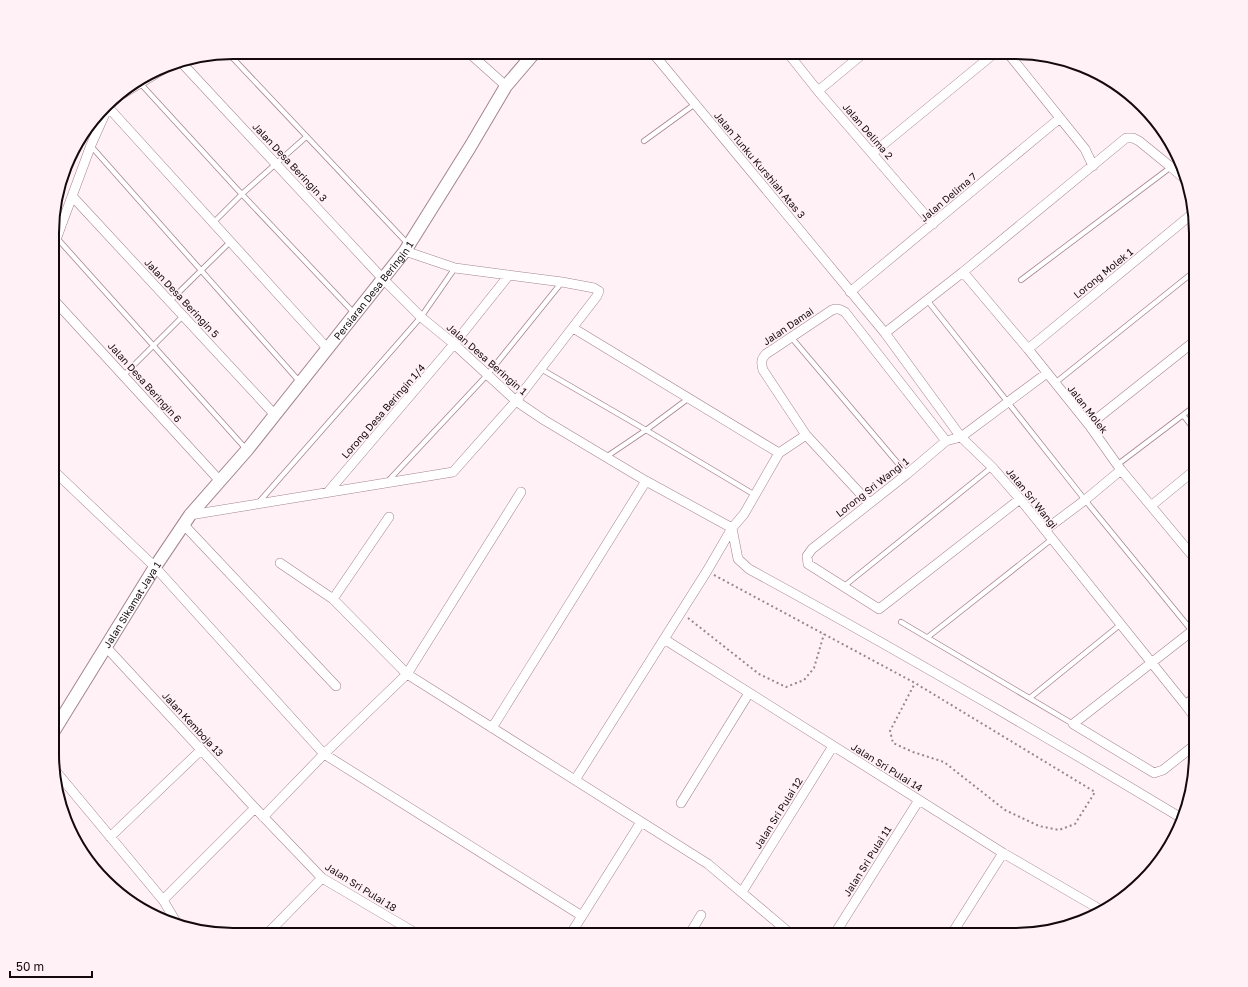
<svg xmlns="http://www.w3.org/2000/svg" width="1248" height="987" font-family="'Golos Text',sans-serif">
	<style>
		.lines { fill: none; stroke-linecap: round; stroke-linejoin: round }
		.lane-casing { stroke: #a48490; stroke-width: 6 }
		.street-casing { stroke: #a48490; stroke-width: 10 }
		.secondary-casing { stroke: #a48490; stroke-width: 14 }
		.path { stroke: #94888d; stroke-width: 2; stroke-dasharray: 2 3; stroke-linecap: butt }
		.lane { stroke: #fff; stroke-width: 4.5 }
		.street { stroke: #fff; stroke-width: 9 }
		.secondary { stroke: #fff; stroke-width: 12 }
		.labels { text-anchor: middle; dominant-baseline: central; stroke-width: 3.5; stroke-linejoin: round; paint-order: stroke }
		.street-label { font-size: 10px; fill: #14090e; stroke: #fff1f6 }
		.rim { fill: none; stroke: #14090e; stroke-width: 2 }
	</style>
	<rect width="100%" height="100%" fill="#fff1f6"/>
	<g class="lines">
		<defs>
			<path id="lane" d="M228,53L408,244
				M140,83L237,189L354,313
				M644,141L695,104
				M91,146L299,381
				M213,223L242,194L306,137
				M56,237L246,449
				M1021,280L1171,167
				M927,300L1085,500L1192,631
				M170,301L230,242
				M791,337L907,474
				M541,369L646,430L755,495
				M124,375L183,316
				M1055,383L1196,270
				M1196,432L1183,415L1196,405
				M606,457L646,430L689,398
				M1117,465L1183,415
				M388,481L488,374L562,282
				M259,502L421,317L455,268
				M843,587L992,467
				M901,622L1073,724
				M928,637L1052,539
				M1031,697L1121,624
				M1184,703L1196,694"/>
			<path id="street" d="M468,52L506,86
				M652,52L885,333L961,437L992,467L1020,499L1184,703L1196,719
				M787,52L818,91L933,224
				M1007,52L1085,149L1093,166
				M180,61L383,279L421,317L454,344L516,401L544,420L646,481L732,528L738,559L749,569C896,649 1040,733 1183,819
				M818,91L865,52
				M108,107L327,348
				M873,153L996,52
				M72,196L275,415
				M54,245L91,145L108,107L119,96L177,61
				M963,272L1028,349L1089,425L1121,470L1196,560
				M850,292L1060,118
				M53,299L220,481
				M573,328L779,453
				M885,333L963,272L1126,138H1133L1139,141L1171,167L1186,180
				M1028,349L1192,214
				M1089,425L1196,340
				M53,470L155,567L324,754L582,916
				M328,492L454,344L509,275
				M1020,499L879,609L808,564L807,556L812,549L907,474L946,441L961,437L1047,373
				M869,503L806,435L763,370C761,363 761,359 766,354L832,310C837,308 840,309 845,312L946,441
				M1151,506L1196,469
				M190,515L453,472L516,401L597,296L599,291L594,288L562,282L455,268L405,251
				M184,525L336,686
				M1045,530L1085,500L1121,470
				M280,563L333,599L407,674L708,864L792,935
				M333,599L389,517
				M664,639L1003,853L1101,910
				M106,647L255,808L322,878L419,935
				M492,728L646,481
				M1196,744L1163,770L1154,773L1073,724L1196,628
				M53,768L163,900L178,925
				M575,780L707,571L732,528L744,514L779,453L806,435
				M681,803L749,693
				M263,817L324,754L407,674L521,492
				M110,837L201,750
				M742,892L833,746
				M163,900L255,808
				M266,935L322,878
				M570,935L641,822
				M689,935L701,915
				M834,935L919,800
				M951,935L1003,853"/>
			<g id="secondary">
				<path id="s1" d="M52,734L155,567L190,515L247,450L405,251L470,147L506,86L535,52"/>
			</g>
		</defs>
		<use href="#lane" class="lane-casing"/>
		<use href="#street" class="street-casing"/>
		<use href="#secondary" class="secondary-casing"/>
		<path class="path" d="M714,575L915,683L1095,792L1075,824L1059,830L1039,826L1005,810L944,762L913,752L893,743L890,731L915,683
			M688,618L759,674L786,687L804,680L814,668L824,634"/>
		<use href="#lane" class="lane"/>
		<use href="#street" class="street"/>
		<use href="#secondary" class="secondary"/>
	</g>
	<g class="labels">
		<g class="street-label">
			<text transform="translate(868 131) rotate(49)">Jalan Delima 2</text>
			<text transform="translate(290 162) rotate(47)">Jalan Desa Beringin 3</text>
			<text transform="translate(760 165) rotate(50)">Jalan Tunku Kurshiah Atas 3</text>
			<text transform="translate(948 197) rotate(-40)">Jalan Delima 7</text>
			<text transform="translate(1103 273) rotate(-39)">Lorong Molek 1</text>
			<text stroke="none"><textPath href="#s1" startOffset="549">Persiaran Desa Beringin 1</textPath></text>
			<text transform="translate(182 298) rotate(47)">Jalan Desa Beringin 5</text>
			<text transform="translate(788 326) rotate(-34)">Jalan Damai</text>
			<text transform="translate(487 359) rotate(41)">Jalan Desa Beringin 1</text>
			<text transform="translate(145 382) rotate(48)">Jalan Desa Beringin 6</text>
			<text transform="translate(1088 409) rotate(52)">Jalan Molek</text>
			<text transform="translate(383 411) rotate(-49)">Lorong Desa Beringin 1/4</text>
			<text transform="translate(872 487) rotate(-38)">Lorong Sri Wangi 1</text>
			<text transform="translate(1032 498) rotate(51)">Jalan Sri Wangi</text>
			<text stroke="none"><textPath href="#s1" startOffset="152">Jalan Sikamat Jaya 1</textPath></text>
			<text transform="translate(193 724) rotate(47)">Jalan Kemboja 13</text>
			<text transform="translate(887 767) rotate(32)">Jalan Sri Pulai 14</text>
			<text transform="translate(778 813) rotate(-58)">Jalan Sri Pulai 12</text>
			<text transform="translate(867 861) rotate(-58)">Jalan Sri Pulai 11</text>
			<text transform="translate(361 887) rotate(32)">Jalan Sri Pulai 18</text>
		</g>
	</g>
	<path d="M0 0H1248V987H0ZM233 59H1015A174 174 0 0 1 1189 233V754A174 174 0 0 1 1015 928H233A174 174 0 0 1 59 754V233A174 174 0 0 1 233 59Z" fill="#fff1f6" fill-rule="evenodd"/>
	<path class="rim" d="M233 59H1015A174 174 0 0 1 1189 233V754A174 174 0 0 1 1015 928H233A174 174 0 0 1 59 754V233A174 174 0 0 1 233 59Z"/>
	<path d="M10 971v6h82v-6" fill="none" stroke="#14090e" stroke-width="2"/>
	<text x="16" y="971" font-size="12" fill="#14090e" stroke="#fff1f6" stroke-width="3" paint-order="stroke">50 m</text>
</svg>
